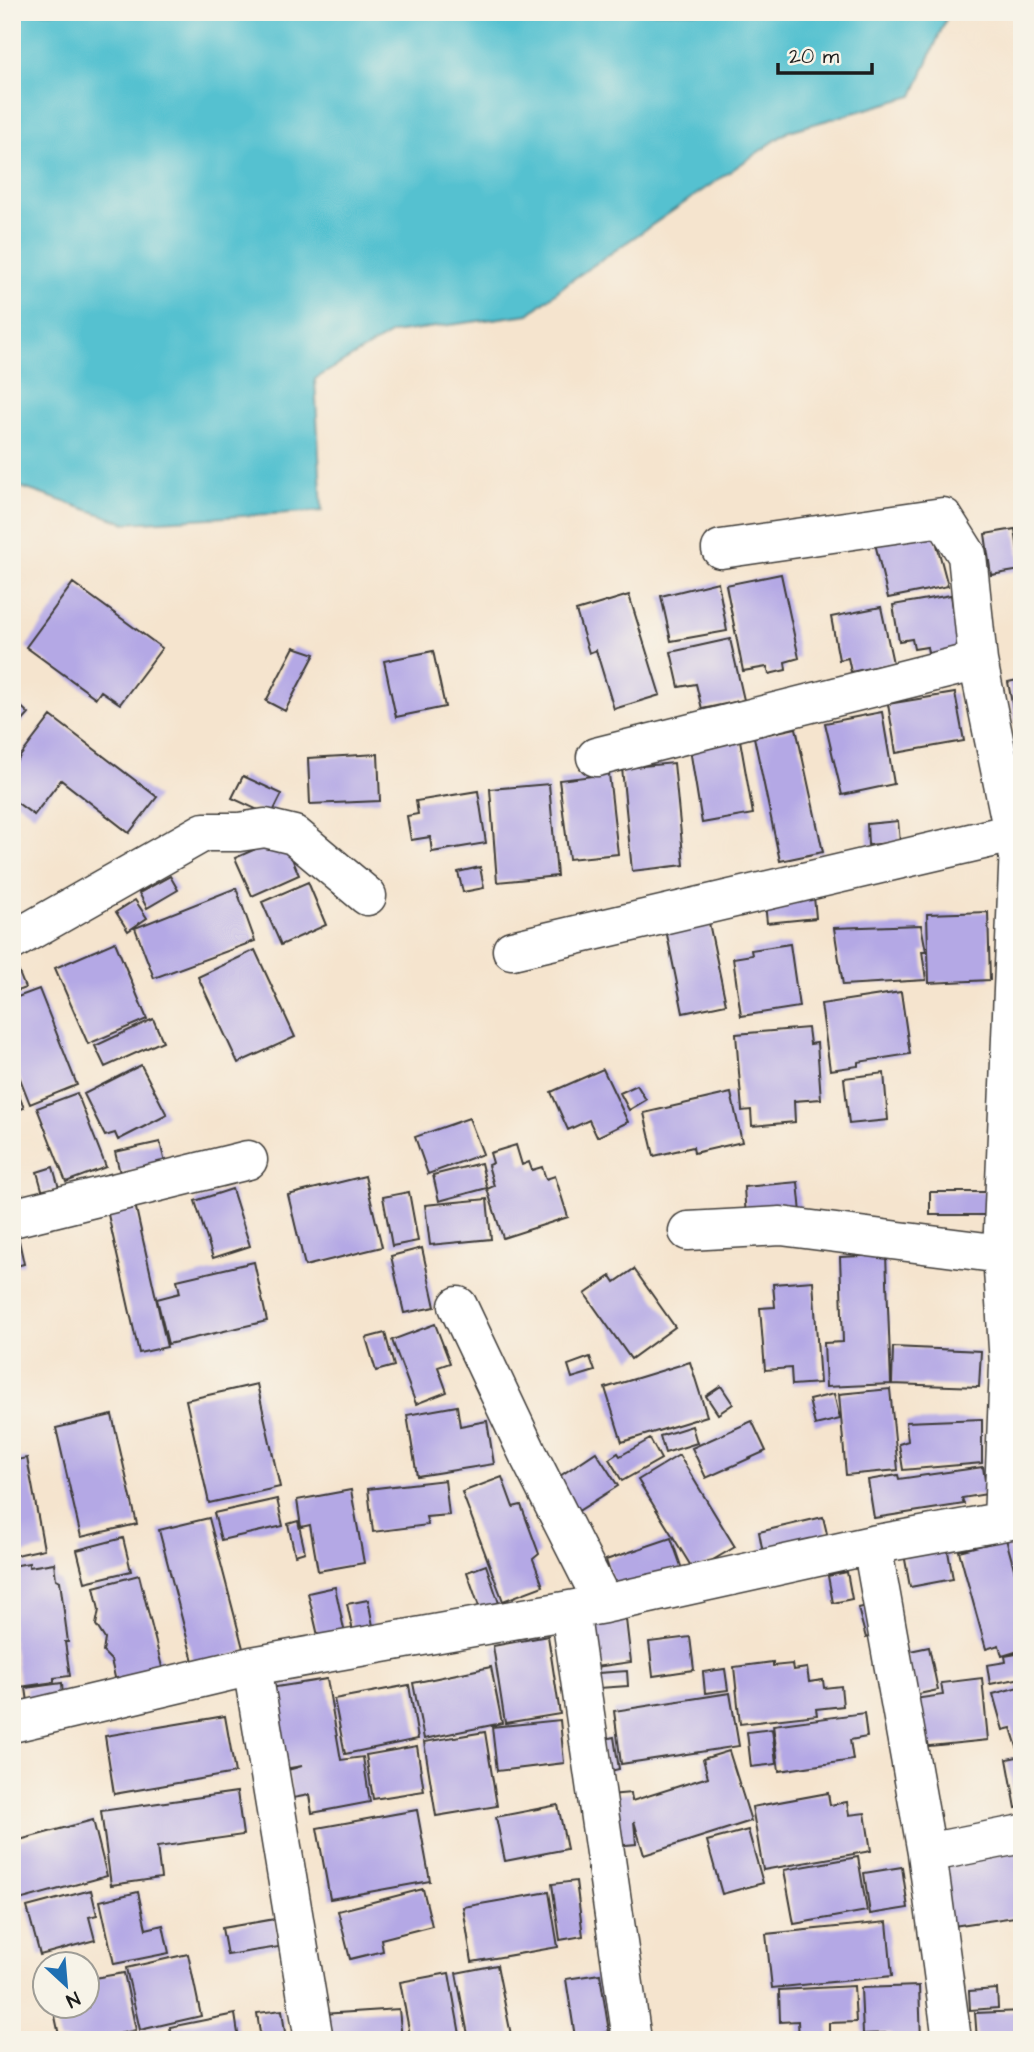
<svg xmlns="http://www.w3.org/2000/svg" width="1034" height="2052" font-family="'Architects Daughter',sans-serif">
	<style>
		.water { fill: #55c1d0; stroke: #386e76; stroke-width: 2 }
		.building { fill: #b4a8e5 }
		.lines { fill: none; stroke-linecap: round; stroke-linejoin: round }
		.minor-casing { stroke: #3d3a37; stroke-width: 41 }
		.minor { stroke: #fff; stroke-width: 38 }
	</style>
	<rect width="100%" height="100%" fill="#f7f3e8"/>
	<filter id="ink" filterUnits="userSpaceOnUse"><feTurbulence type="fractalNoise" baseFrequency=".0143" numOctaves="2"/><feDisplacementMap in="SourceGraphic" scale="14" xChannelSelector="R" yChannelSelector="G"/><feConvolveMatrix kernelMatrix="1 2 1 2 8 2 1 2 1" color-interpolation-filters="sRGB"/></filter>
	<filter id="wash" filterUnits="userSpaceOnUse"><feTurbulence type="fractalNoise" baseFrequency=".00686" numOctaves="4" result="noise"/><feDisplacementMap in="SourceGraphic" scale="28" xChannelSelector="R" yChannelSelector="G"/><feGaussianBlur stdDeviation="1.57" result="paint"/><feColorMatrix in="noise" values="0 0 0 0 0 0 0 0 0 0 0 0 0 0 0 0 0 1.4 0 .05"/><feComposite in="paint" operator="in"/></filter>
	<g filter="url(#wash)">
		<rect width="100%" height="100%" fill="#f5e4ce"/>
		<path class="water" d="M12,12H949L913,96L789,131L569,282L529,314L392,333L315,379L322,511L126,523L12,484Z"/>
		<g id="blocks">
			<path class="building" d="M932,526L948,586L888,598L874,539Z
				M1015,529L1021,570L991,575L985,534Z
				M781,574L799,658L785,662L786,670L769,674L767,667L743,671L726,585Z
				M718,582L727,631L671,641L661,596Z
				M73,583L162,648L120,704L101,691L96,698L26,647Z
				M629,595L660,695L614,709L596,650L589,653L576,611Z
				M951,595L960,652L929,658L927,647L914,649L912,639L899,641L893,605Z
				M881,607L893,663L851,672L848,658L839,660L831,617Z
				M730,639L744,700L702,709L696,684L679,687L671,652Z
				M294,647L315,654L285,711L266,701Z
				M433,651L445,707L396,717L384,661Z
				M1022,679V729L1017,730L1008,682Z
				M955,693L964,741L896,753L888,704Z
				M12,698L29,714L12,733Z
				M882,712L894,784L842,795L825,723Z
				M51,716L157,797L129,833L61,780L34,815L12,799V767Z
				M796,728L823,852L780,861L754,737Z
				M740,740L753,814L702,823L690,749Z
				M378,754L380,801L310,804L308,758Z
				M674,763L684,865L632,871L622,768Z
				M609,774L618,854L569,859L559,780Z
				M243,776L282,794L271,816L232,798Z
				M549,784L557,876L497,882L490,789Z
				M478,791L486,843L432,852L430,837L411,840L407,816L418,814L416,801Z
				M898,821L900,842L868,845L867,824Z
				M283,837L299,875L252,896L235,858Z
				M480,867L484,888L463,892L458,872Z
				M170,876L178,890L147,908L139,893Z
				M308,882L326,925L281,945L262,902Z
				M236,888L255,941L154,978L135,928Z
				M814,897L816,918L767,923L765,903Z
				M135,900L147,918L128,931L116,912Z
				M988,912L990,980L929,983L927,914Z
				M708,918L726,1004L683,1013L664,920Z
				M921,925L926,951H922L926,980L843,985L834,928Z
				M115,942L147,1019L88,1044L55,968Z
				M790,944L799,1007L741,1016L733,958L752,955L751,950Z
				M255,950L295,1037L238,1063L198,977Z
				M16,965L25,988L12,993V966Z
				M39,989L77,1085L30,1104L12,1058V999Z
				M901,992L910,1054L858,1062V1066L830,1070L821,1004Z
				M153,1019L163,1041L105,1067L95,1046Z
				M808,1028L810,1044L817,1043L821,1099L794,1101L795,1122L752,1126L751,1110L742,1111L736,1034Z
				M141,1065L167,1115L118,1140L115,1133L105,1136L84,1094Z
				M603,1069L628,1122L597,1137L589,1120L568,1130L551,1092Z
				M884,1073L888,1120L849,1124L844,1078Z
				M12,1079L24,1108L12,1112Z
				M637,1085L646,1100L629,1110L620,1093Z
				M77,1093L106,1167L66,1182L37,1108Z
				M731,1093L742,1142L694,1153L693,1147L654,1156L644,1113Z
				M469,1118L483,1154L428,1174L415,1137Z
				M160,1142L165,1163L120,1173L115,1152Z
				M516,1145L522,1165L529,1162L532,1170L542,1167L546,1179L555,1176L568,1217L503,1238L487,1189L494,1186L488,1165L493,1163L490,1153Z
				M481,1163L487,1188L439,1201L433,1175Z
				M53,1167L59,1188L43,1193L37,1172Z
				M365,1176L382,1247L305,1266L288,1195Z
				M798,1182L801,1213L746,1218L744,1187Z
				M232,1189L250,1246L213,1258L195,1201Z
				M409,1192L418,1241L392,1246L383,1197Z
				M930,1192H986L987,1215H930Z
				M487,1199L491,1239L430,1245L425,1205Z
				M135,1204L167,1347L139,1353L107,1210Z
				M18,1236L24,1264L12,1267V1238Z
				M422,1248L435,1307L404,1313L391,1256Z
				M886,1255L891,1384L826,1387L824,1343L843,1342L840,1257Z
				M254,1262L267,1321L168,1344L157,1299L180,1293L177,1280Z
				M634,1269L675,1327L631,1359L585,1294L611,1276L615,1282Z
				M813,1281L820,1383L792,1385L791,1368L765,1370L760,1308L775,1307L773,1284Z
				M435,1324L450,1363L438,1367L447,1392L416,1404L392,1340Z
				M385,1333L394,1366L376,1371L366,1338Z
				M893,1347L981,1351L979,1387L892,1384Z
				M590,1357L595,1371L572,1378L568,1365Z
				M690,1362L707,1416L622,1442L605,1388Z
				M257,1384L280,1487L209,1503L186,1400Z
				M721,1386L733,1404L718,1414L706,1396Z
				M890,1389L898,1470L846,1475L839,1394Z
				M834,1394L840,1419L815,1425L809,1400Z
				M457,1406L460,1426L487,1421L494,1464L417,1476L407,1415Z
				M112,1415L137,1524L81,1537L56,1428Z
				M982,1419V1463L903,1470L899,1444L908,1441L906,1422Z
				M752,1421L766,1451L706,1478L692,1448Z
				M692,1426L697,1443L665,1453L660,1436Z
				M650,1439L661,1459L622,1481L609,1459L618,1453L620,1456Z
				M596,1452L618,1486L572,1515L551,1482Z
				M679,1455L735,1547L694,1571L638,1480Z
				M27,1458L44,1549L12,1556V1461Z
				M983,1467L987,1494L962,1498L964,1504L874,1518L868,1480L898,1475L899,1479Z
				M502,1477L513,1507L521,1505L539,1554L533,1559L543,1586L503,1601L462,1492Z
				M445,1480L449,1515L426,1517L428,1525L373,1532L368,1489Z
				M351,1490L364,1563L318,1571L310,1525L301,1527L297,1500Z
				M277,1499L283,1526L221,1540L214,1513Z
				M823,1517L828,1538L763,1553L759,1532Z
				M209,1518L244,1652L194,1665L159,1530Z
				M298,1521L305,1552L295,1555L288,1524Z
				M123,1538L131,1571L85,1582L77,1550Z
				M671,1538L682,1569L616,1591L606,1560Z
				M1006,1539L1022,1598V1650L1002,1656L999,1645L986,1649L959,1551Z
				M947,1546L953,1579L910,1587L904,1554Z
				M29,1563V1567L54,1563L56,1579L60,1581L68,1642H65L70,1676L54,1678V1682L20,1687L12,1635V1566Z
				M486,1565L502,1612L483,1618L467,1572Z
				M847,1572L852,1599L833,1603L828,1576Z
				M139,1575L164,1675L117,1686L111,1660L103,1652L105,1639L96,1625L99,1610L94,1587Z
				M335,1587L345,1634L319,1640L308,1593Z
				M368,1600L374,1631L354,1636L347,1604Z
				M873,1605L881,1634L866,1638L858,1608Z
				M625,1611L631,1662L595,1667L589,1616Z
				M548,1636L560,1714L505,1723L493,1646Z
				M690,1637L694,1670L653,1676L649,1642Z
				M929,1647L938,1690L914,1695L905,1652Z
				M1022,1653V1678L990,1684L987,1665L1006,1662L1005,1656Z
				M773,1662V1666L792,1664L793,1670L807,1668L809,1682L823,1680L824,1688L841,1686L843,1706L816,1709L817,1715L740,1724L734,1667Z
				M491,1667L502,1723L424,1739L413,1683Z
				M725,1669L728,1690L705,1693L703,1672Z
				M627,1671L628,1686L599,1688L598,1673Z
				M982,1678L988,1740L920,1747L914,1699L943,1695L941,1683Z
				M327,1679L341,1760L363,1757L370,1802L312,1813L309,1795L293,1798L288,1770L302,1766L284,1769L270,1688Z
				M62,1683L63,1698L28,1702L26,1688Z
				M409,1685L418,1739L345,1754L334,1699Z
				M1022,1686V1746L1017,1747L1011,1728L1003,1730L993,1694Z
				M730,1693L739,1746L621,1764L614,1711Z
				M864,1713L867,1737L850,1740L853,1760L779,1771L773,1725Z
				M225,1716L235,1773L114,1794L105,1736Z
				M560,1720L564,1763L497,1771L492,1727Z
				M772,1729L776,1764L751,1767L747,1732Z
				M485,1732L497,1806L436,1816L424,1742Z
				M614,1737L619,1769L606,1772L600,1740Z
				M417,1746L424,1791L373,1799L366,1755Z
				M729,1751L751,1821L644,1855L634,1821L636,1844L615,1846L609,1795L631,1793L632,1801L708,1777L703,1759Z
				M1022,1756V1807L1016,1808L1007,1759Z
				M237,1792L243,1835L157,1847L161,1878L111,1885L101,1811Z
				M828,1793L830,1805L847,1802L849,1815L865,1813L871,1851L763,1870L752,1807Z
				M558,1805L567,1849L505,1861L496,1817Z
				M417,1810L430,1881L330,1899L317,1828Z
				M93,1820L107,1876L12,1902V1842Z
				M748,1830L763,1883L722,1894L707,1841Z
				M1022,1851V1916L946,1927L937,1863Z
				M858,1857L867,1911L794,1924L784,1870Z
				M902,1867L908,1908L870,1914L864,1873Z
				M576,1881L583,1936L560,1940L552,1884Z
				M423,1889L432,1926L381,1939L383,1951L350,1959L338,1911Z
				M91,1890L97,1915L89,1917L95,1940L40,1955L27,1907Z
				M138,1892L146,1929L163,1925L169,1953L114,1964L100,1901Z
				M549,1892L558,1947L472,1962L463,1907Z
				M275,1919L279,1947L227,1955L222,1928Z
				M887,1922L892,1976L772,1988L766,1934Z
				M188,1954L201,2016L140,2030L126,1968Z
				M497,1965L512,2040H469L456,1973Z
				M124,1973L136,2030L93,2040H60L53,2007H88V1979Z
				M449,1973L461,2040H411L400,1982Z
				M600,1974L609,2032L575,2037L566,1979Z
				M854,1986L856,2022L829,2023V2040H799L798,2021L780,2022L779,1990Z
				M919,1986L921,2040H892V2033L863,2034L861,1988Z
				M997,1989L998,2008L970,2010L969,1991Z
				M399,2009L402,2040H325L322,2014Z
				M282,2010L286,2040H261L257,2013Z
				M1022,2011V2040H977L975,2013Z
				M235,2014L239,2040H172L170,2027Z"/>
		</g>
	</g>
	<g filter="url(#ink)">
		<use href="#blocks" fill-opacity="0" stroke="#3d3a37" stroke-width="2"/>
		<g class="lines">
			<defs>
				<path id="minor" d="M721,549L943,517L967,555L978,661L1013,833
					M596,757L978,661
					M12,941L204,832H239L265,828L294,835L367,896
					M512,950L1013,833V842L1019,846L1002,1254L1009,1365L1003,1521
					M12,1218L248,1160
					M688,1231L781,1226L1002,1254
					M458,1306L528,1454L604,1604
					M872,1545L927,1853L952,2040
					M570,1610L632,2040
					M252,1666L314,2040
					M12,1723L252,1666L604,1604L872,1545L1022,1518
					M927,1853L1022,1834"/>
			</defs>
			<use href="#minor" class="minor-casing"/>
			<use href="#minor" class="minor"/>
		</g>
	</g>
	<rect width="1034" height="2052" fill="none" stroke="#f7f3e8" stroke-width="42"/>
	<g transform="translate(66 1985) rotate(154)"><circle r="33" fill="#f7f3e8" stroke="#9f9d96" stroke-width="2"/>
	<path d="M0-5L12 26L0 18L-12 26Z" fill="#1f6fb2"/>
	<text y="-10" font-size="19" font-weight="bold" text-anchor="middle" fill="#1c1c1c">N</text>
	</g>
	<path d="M778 63v10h94v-10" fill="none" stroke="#1c1c1c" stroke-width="3.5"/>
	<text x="789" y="63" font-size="21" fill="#1c1c1c" stroke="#f7f3e8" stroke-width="5" paint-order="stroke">20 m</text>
</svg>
